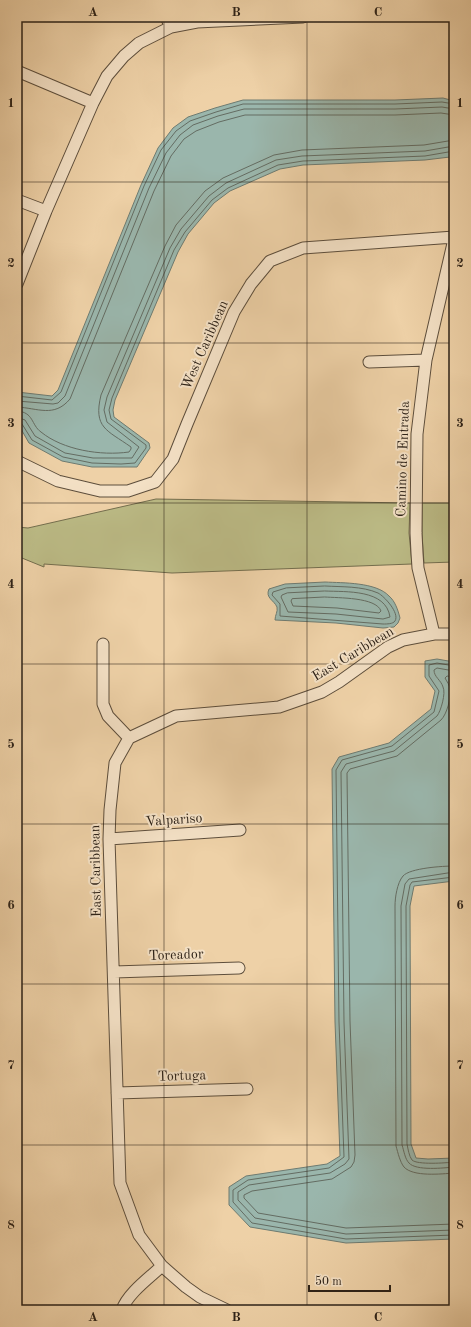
<svg xmlns="http://www.w3.org/2000/svg" width="471" height="1327" font-family="'Old Standard TT',serif">
	<style>
		.green { fill: #bbba85; stroke: #746e4e }
		.water { fill: #9ab6ac; stroke: #6e7b71 }
		.lines { fill: none; stroke-linecap: round; stroke-linejoin: round }
		.shore { stroke: #646c62; stroke-width: 1 }
		.street-casing { stroke: #5d4e3c; stroke-width: 13 }
		.street { stroke: #f4e1c6; stroke-width: 11 }
		.grid { fill: none; stroke: #2d2218; stroke-width: 1; stroke-opacity: 0.55 }
		.labels { text-anchor: middle; dominant-baseline: central; stroke-width: 4; stroke-linejoin: round; paint-order: stroke }
		.street-label { font-size: 14px; fill: #2d2218; stroke: #f4e1c6 }
		.neatline { fill: none; stroke: #2d2218; stroke-width: 1.5 }
		.grid-label { font-size: 13px; text-anchor: middle; font-weight: bold; fill: #2d2218 }
	</style>
	<rect width="100%" height="100%" fill="#eed1a7"/>
	<filter id="stains"><feTurbulence type="fractalNoise" baseFrequency=".005" numOctaves="4"/><feColorMatrix values="0 0 0 0 .2 0 0 0 0 .09 0 0 0 0 .02 0 0 0 .5 -.17"/></filter>
	<radialGradient id="worn" r=".72"><stop offset=".6" stop-color="#630" stop-opacity="0"/><stop offset="1" stop-color="#630" stop-opacity=".3"/></radialGradient>
	<path class="green" d="M156,499L410,503L409,533L412,564L172,573L44,564V567L17,556V527L28,528Z
		M422,503H454V562L424,563L422,534Z"/>
	<path class="water" d="M443,98L454,101V154L450,157L425,160L303,165L280,169L230,191L214,203L188,234L178,252L115,400L113,410L114,417L149,443L150,448L137,467H92L62,461L29,443L17,422V392L52,396L58,390L141,185L158,148L173,128L188,117L215,108L243,100H395Z
		M325,582C343,583 376,582 389,596C395,601 398,610 400,618L398,623L394,627L383,628L336,623L275,620C275,615 278,612 277,607C274,600 265,598 269,589L285,584Z
		M437,659L454,662V881L414,886L410,906L411,1144L416,1158L428,1159L454,1158V1239L346,1243L250,1227L229,1205V1187L246,1176L327,1164L340,1156L335,1022L332,769L339,757L389,743L431,709L435,691L425,677V661Z"/>
	<g class="lines">
		<path class="shore" d="M17,396L52,400L61,392L144,186L161,150L176,131L190,121L216,112L243,104H395L442,102L454,104
			M17,401L53,404L58,403L65,396L149,188L166,153L180,135L193,125L218,116L244,109H395L442,107L454,109
			M17,407C38,408 54,418 70,399L154,191L171,156L184,139L196,131L219,122L245,115H395L441,113L454,115
			M17,411C34,412 31,425 41,432C63,450 101,456 129,452L131,449V447C107,430 93,428 101,395L165,246L176,225L205,191L223,178L274,155L302,150L424,145L454,140
			M17,417L25,420L35,436L65,453L93,458H132L139,447L107,422L104,410L107,397L170,248L181,229L209,196L226,183L276,160L302,156L425,151L454,146
			M17,422L22,424L32,440L63,457L92,463L121,464L135,463L146,448V445L111,419L109,410L112,398L174,250L185,232L212,200L228,188L278,165L303,161L425,156L454,151
			M325,586C342,587 362,586 378,593C384,596 400,613 395,621C393,624 387,624 383,624L280,616V604L272,595L273,592L286,588Z
			M325,591C346,592 386,589 390,617L383,619L336,614L288,612L281,597L282,595L287,593Z
			M325,597C338,598 376,597 381,611L379,613L337,608L293,606L291,601L292,599Z
			M454,666L437,663L429,665V676L439,691L434,712L392,746L342,760L336,770L339,1022L344,1157L329,1168L248,1180L233,1190V1202L252,1223L346,1239L454,1235
			M454,671L437,668L434,670C434,677 441,680 443,687C446,693 441,711 437,716L394,751L346,764L341,772L344,1022L349,1159L345,1164L330,1173L249,1185L238,1192V1200L255,1218L346,1234L454,1230
			M454,677L447,676L445,678C447,682 450,685 450,690C451,698 447,714 441,720L397,756L350,769L347,773L350,1021L355,1155L354,1162L351,1167L332,1179L252,1191L244,1195V1198L258,1213L346,1228L454,1224
			M454,866C443,866 410,868 403,876C397,883 395,898 395,906L396,1146C398,1153 400,1162 404,1167C413,1177 441,1174 454,1173
			M454,872L409,879L405,884L401,906L402,1145C404,1151 405,1159 409,1163C416,1171 444,1168 454,1167
			M454,877L412,882L410,885L406,906L407,1144C408,1149 409,1156 412,1160C417,1165 446,1163 454,1162"/>
		<defs>
			<path id="street" d="M166,17L171,27
				M17,71L93,103
				M17,200L46,211
				M17,284L46,211L93,103L107,76L124,56L139,43L171,27L197,22L303,17
				M369,362L426,360
				M17,461L58,481L100,491H128L155,482L173,459L187,424L234,312L251,284L270,261L303,248L454,237
				M434,634L418,568L417,553L416,533L417,434L426,360L454,239
				M103,644V704L108,716L129,738
				M109,839L240,830
				M114,972L239,968
				M117,1093L247,1089
				M122,1310C127,1294 149,1278 162,1266
				M227,1310L200,1297L186,1287L162,1266L139,1235L120,1183L109,839L110,810L115,763L129,738L176,716L279,707L322,692L339,682L388,647L403,640L434,634H454"/>
		</defs>
		<use href="#street" class="street-casing"/>
		<use href="#street" class="street"/>
	</g>
	<path class="grid" d="M164,17V1310M307,17V1310M17,182H454M17,343H454M17,503H454M17,664H454M17,824H454M17,984H454M17,1145H454"/>
	<g class="labels">
		<g class="street-label">
			<text transform="translate(205 345) rotate(-66)">West Caribbean</text>
			<text transform="translate(403 459) rotate(-88)">Camino de Entrada</text>
			<text transform="translate(353 654) rotate(-31)">East Caribbean</text>
			<text transform="translate(174 820) rotate(-4)">Valpariso</text>
			<text transform="translate(96 871) rotate(-91)">East Caribbean</text>
			<text transform="translate(176 955) rotate(-2)">Toreador</text>
			<text transform="translate(182 1076) rotate(-2)">Tortuga</text>
		</g>
	</g>
	<rect width="471" height="1327" fill="none" stroke="#eed1a7" stroke-width="44"/>
	<path d="M309 1285v6h81v-6" fill="none" stroke="#2d2218" stroke-width="2"/>
	<text x="315" y="1285" font-size="12" fill="#2d2218" stroke="#f4e1c6" stroke-width="3" paint-order="stroke">50 m</text>
	<rect x="22" y="22" width="427" height="1283" class="neatline"/>
	<g class="grid-label">
		<text x="93" y="16">A</text>
		<text x="236" y="16">B</text>
		<text x="378" y="16">C</text>
		<text x="11" y="107">1</text>
		<text x="460" y="107">1</text>
		<text x="11" y="267">2</text>
		<text x="460" y="267">2</text>
		<text x="11" y="427">3</text>
		<text x="460" y="427">3</text>
		<text x="11" y="588">4</text>
		<text x="460" y="588">4</text>
		<text x="11" y="748">5</text>
		<text x="460" y="748">5</text>
		<text x="11" y="909">6</text>
		<text x="460" y="909">6</text>
		<text x="11" y="1069">7</text>
		<text x="460" y="1069">7</text>
		<text x="11" y="1229">8</text>
		<text x="460" y="1229">8</text>
		<text x="93" y="1321">A</text>
		<text x="236" y="1321">B</text>
		<text x="378" y="1321">C</text>
	</g>
	<rect width="100%" height="100%" filter="url(#stains)"/>
	<rect width="100%" height="100%" fill="url(#worn)"/>
</svg>
